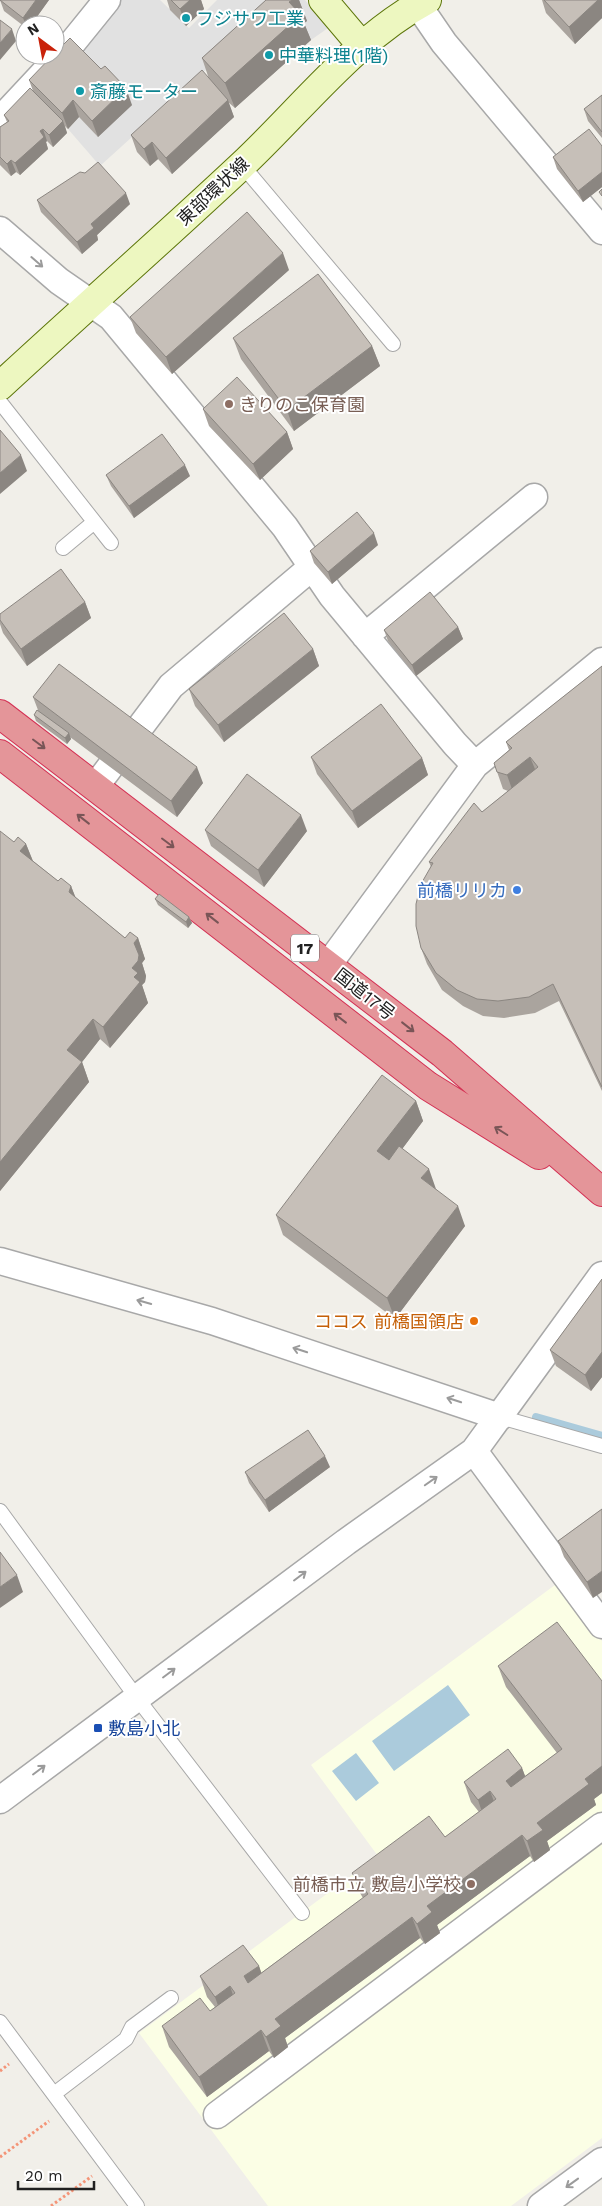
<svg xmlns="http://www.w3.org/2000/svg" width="602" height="2206" font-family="'Work Sans','Noto Sans JP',sans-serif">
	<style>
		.education { fill: #fbfee5 }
		.parking { fill: #e1e1e1 }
		.water { fill: #abcbdc }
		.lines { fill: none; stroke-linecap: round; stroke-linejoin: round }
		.stream { stroke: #abcbdc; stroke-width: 8 }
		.lane-casing { stroke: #a8a8a8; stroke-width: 16 }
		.street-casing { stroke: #a8a8a8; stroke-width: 29 }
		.secondary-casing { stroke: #5d760a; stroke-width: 30 }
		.highway-casing { stroke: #d43154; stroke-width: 30 }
		.path { stroke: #f49477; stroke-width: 3; stroke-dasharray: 2.5 2.5; stroke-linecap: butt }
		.lane { stroke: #fff; stroke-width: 14 }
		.street { stroke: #fff; stroke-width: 26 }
		.secondary { stroke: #edf7c0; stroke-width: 28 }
		.highway { stroke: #e49599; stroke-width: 28 }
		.wall { fill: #aaa49e }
		.shaded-wall { fill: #8b8681 }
		.building { fill: #c6bfb8; stroke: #8b8681 }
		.oneway { stroke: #9b9b9b }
		.oneway2 { stroke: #795557 }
		.culture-dot { fill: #0f9aa8; stroke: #fff; stroke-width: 2 }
		.education-dot { fill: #8d6e63; stroke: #fff; stroke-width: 2 }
		.shop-dot { fill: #3f7fe0; stroke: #fff; stroke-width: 2 }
		.food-dot { fill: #e8710a; stroke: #fff; stroke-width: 2 }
		.transit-dot { fill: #1a4fb4; stroke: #fff; stroke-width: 2 }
		.labels { text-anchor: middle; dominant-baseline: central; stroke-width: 4; stroke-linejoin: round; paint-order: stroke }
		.shield { fill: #fff; stroke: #646464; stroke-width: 1 }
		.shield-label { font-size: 16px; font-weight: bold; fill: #212121 }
		.culture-label { font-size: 18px; fill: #0d838f; stroke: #fff; text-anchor: start }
		.street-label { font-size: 18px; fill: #212121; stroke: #fff }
		.education-label { font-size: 18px; fill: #785e54; stroke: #fff; text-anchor: start }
		.shop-label { font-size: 18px; fill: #366cbe; stroke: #fff; text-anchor: end }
		.food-label { font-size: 18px; fill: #c56008; stroke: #fff; text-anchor: end }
		.transit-label { font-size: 18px; fill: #164399; stroke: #fff; text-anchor: start }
	</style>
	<rect width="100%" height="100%" fill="#f1efe9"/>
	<path class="education" d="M559,1582L602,1641V2138L511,2206H268L139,2033L378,1856L311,1765Z"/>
	<path class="parking" d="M118,0H160L189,28L217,0H305L328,28L311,40L218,59L100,166L68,129L79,117L99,137L76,55Z"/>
	<path class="water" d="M448,1685L470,1715L394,1771L372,1741Z
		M356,1753L379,1783L356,1801L332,1771Z"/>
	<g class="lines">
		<path class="stream" d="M536,1417L602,1436"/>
		<defs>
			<path id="lane" d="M242,165L393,344
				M0,402L111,543
				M63,548L93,523
				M500,1417L602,1446
				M0,1511L137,1698L302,1913
				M0,2022L137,2206
				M54,2094L126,2039L132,2027L171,1998"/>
			<path id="street" d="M418,5L444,43L602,231
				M0,120L73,42L107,0
				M0,230L59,281L111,317L285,527L332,596L455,744L475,765
				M365,636L534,497
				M95,787L171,686L312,567
				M328,965L475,765L602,661
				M0,1261L212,1321L500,1417
				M474,1451L602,1625
				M0,1800L346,1542L474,1451L602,1275
				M217,2115L602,1826
				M541,2206L602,2161"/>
			<path id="secondary" d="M323,0L362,46
				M0,386C80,312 162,240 241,166C301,110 354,39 427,0"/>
			<path id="highway" d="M0,714L442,1053L602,1192
				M0,754L428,1086L539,1155"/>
		</defs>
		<use href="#lane" class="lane-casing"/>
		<use href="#street" class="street-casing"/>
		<use href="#secondary" class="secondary-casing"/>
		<use href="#highway" class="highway-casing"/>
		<path class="path" d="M0,2071L9,2064
			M0,2157L49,2121
			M51,2206L92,2176"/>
		<use href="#lane" class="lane"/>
		<use href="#street" class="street"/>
		<use href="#secondary" class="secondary"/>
		<use href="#highway" class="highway"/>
	</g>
	<path class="wall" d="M0,0H49L31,25H25V27L4,11Z
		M167,0H201L204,9L186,26L170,10Z
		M266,0H299L307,21L304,23L311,40L235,108L228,102L234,117L172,174L158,159L150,166L137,152L131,135L209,79L202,58Z
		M542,0H602V18L575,44L546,13Z
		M29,80L132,105L98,137L79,117L68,129L65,126L67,133L53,147L47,141L46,142L48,149L20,175L16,172L11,176L0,165V127L7,122L4,115L33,91Z
		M602,95V138L588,121L584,109Z
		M602,146V187L583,202L557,169L553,157Z
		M37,200L130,204L97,235L98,240L82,254L41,212Z
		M289,270L172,374L136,333L130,317Z
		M233,338L372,346L380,366L294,431L241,359Z
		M203,409L287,432L293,449L260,480L209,426Z
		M106,475L190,476L134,518L111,486Z
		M378,545L332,584L314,563L310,551Z
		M85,602L91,618L27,666L3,633L0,624V614Z
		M458,627L463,639L416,676L388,641L384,630Z
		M313,649L319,666L224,742L195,706L189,689Z
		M602,666V1091L559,1001L535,1013L504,1018L483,1016L463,1006L442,990L427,964L421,948L431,867L429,862L482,812L508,791L503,789L494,763L509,750L506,742Z
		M33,697L203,783L177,817L70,737L71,739L67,744L36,721L34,715L38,710Z
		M311,757L422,758L428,775L358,828L317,774Z
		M205,830L307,831L264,887L211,846Z
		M14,842L26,844L33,861L58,881L71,886L75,897L125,938H138L145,959L142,963L146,976L145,982L142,985L148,1003L110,1048L100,1039L82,1062L89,1082L0,1191Z
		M155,899L189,917L192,923L188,928L158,905Z
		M416,1101L423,1121L402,1149L436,1189L465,1226L395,1319L283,1235L276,1215Z
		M602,1279V1377L591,1391L556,1366L550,1350Z
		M330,1467L269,1512L249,1483L245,1472Z
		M602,1509L593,1598L564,1557L558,1541Z
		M498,1666L602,1681V1793L594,1799L596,1805L547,1841L550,1850L534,1862L530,1856L437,1925L440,1933L425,1944L420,1938L285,2038L288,2047L274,2058L269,2051L207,2097L169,2047L162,2026L210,2011L215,2007L207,1997L200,1976L259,1966L261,1973L363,1898L360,1893L352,1873L445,1837L479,1812L471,1802L464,1782L522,1768L525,1776L557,1753L506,1687Z"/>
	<path class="shaded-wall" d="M36,0H49L31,25H26L23,18Z
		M190,0H201L204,9L186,26L180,9Z
		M292,0H299L307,21L304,23L311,40L235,108L225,83L289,2Z
		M598,0H602V18L575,44L569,27Z
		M12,29L16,41L0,60V43Z
		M126,88L132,105L98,137L92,121Z
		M73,100L79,117L68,129L62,113Z
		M228,100L234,117L172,174L166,158Z
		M63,121L67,133L53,147L49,135Z
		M43,129L47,141L46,142L48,149L20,175L15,163L40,131Z
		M152,142L158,159L150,166L144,149Z
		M11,160L16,172L11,176L7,164Z
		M602,172V187L583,202L578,191Z
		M126,193L130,204L97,235L98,240L82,254L77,242L91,224Z
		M283,253L289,270L172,374L166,357Z
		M372,346L380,366L294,431L287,410Z
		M287,432L293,449L260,480L253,464Z
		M21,455L27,471L0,494V473Z
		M185,465L190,476L134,518L129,506Z
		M374,533L378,545L332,584L328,572Z
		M85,602L91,618L27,666L21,649Z
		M458,627L463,639L416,676L412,665Z
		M313,649L319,666L224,742L218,725Z
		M69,733L71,739L67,744L65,738Z
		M530,757L537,774L513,792L507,775Z
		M422,758L428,775L358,828L352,811Z
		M197,767L203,783L177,817L171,801Z
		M301,815L307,831L264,887L258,870Z
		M26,844L34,864L20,851Z
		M71,886L79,906L69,892Z
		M189,917L192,923L188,928L186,922Z
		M138,938L145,959L142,963L146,976L145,982L142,985L148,1003L110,1048L103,1027L134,977L132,968L134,943Z
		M93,1019L100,1039L82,1062L89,1082L0,1191V1162L67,1050Z
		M416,1101L423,1121L385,1172L377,1151Z
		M429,1169L436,1189L421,1178Z
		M458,1206L465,1226L395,1319L387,1298Z
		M602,1352V1377L591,1391L585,1375Z
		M325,1456L330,1467L269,1512L265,1500Z
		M602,1571V1592L593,1598L587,1582Z
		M17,1575L23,1592L0,1608V1587Z
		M602,1766V1793L594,1799L596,1805L547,1841L550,1850L534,1862L527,1841L537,1823L585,1779Z
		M522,1768L530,1789L513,1801L506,1781Z
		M490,1791L498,1812L485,1821L478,1800Z
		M522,1835L530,1856L437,1925L440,1933L425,1944L417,1924L427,1906Z
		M412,1917L420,1938L285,2038L288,2047L274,2058L266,2037L275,2019Z
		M259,1966L266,1986L251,1997L244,1976Z
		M230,1986L237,2007L222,2017L215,1997Z
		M261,2030L269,2051L207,2097L199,2077Z"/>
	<path class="building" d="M0,0H36L23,18Z
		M171,0H190L180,9Z
		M266,0H292L289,2L301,15L225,83L202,58Z
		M544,0H598L569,27Z
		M0,20L12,29L0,43Z
		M70,38L101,69L105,66L126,88L92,121L73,100L62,113L29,80L53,55H55V53Z
		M202,70L228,100L166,158L152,142L144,149L131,135Z
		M30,88L63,121L49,135L43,129L40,131L44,137L15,163L11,160L7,164L0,157V127L9,121L4,115Z
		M602,95V132L584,109Z
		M589,129L602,146V172L578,191L553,157Z
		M98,162L126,193L91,224L94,228L77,242L37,200L80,172L85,173Z
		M602,189V196L599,192Z
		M247,212L283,253L166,357L130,317Z
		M318,274L372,346L287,410L233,338Z
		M237,377L287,432L253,464L203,409Z
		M0,430L21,455L0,473Z
		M162,434L185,465L129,506L106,475Z
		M357,512L374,533L328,572L310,551Z
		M61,569L85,602L21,649L0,620V614Z
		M430,592L458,627L412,665L384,630Z
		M284,613L313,649L218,725L189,689Z
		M59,664L197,767L171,801L33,697Z
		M602,666V1087L553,984L529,997L498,1001L477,999L457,990L436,973L421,948L416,926V904L421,884L433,863L429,862L474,803L482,812L538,767L530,757L507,775L497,772L494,763L512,748L506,742Z
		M381,704L422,758L352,811L311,757Z
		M37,710L69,733L65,738L34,715Z
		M247,774L301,815L258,870L205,830Z
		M0,831L14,842L18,837L26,844L20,851L58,881L61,878L71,886L69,892L125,938L130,932L138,938L134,943L139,955L138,961L132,968L138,973L134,977L140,982L103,1027L93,1019L67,1050L82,1062L0,1162Z
		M159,894L189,917L186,922L155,899Z
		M382,1075L416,1101L377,1151L389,1160L399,1146L429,1169L421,1178L458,1206L387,1298L276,1215Z
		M602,1279V1352L585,1375L550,1350Z
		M308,1430L325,1456L265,1500L245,1472Z
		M602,1509V1571L587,1582L558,1541Z
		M0,1552L17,1575L0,1587Z
		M557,1622L602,1681V1766L585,1779L589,1784L537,1823L543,1830L527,1841L522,1835L427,1906L432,1912L417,1924L412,1917L275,2019L281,2026L266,2037L261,2030L199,2077L162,2026L200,1998L210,2011L235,1993L230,1986L215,1997L200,1976L243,1945L259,1966L244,1976L248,1983L368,1894L352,1873L429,1816L445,1837L496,1799L490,1791L478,1800L464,1782L508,1749L522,1768L506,1781L511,1787L562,1749L498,1666Z"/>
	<defs><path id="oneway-shaft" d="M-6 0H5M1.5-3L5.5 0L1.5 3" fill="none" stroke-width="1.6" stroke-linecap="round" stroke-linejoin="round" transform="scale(1.25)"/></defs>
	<g class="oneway">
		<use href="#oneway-shaft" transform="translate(37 262) rotate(41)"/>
		<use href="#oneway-shaft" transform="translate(144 1302) rotate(-164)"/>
		<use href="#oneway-shaft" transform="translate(300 1350) rotate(-162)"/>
		<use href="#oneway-shaft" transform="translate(454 1400) rotate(-162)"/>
		<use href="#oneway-shaft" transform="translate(431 1481) rotate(-35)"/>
		<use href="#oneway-shaft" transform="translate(300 1576) rotate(-37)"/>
		<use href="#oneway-shaft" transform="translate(169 1673) rotate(-37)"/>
		<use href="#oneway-shaft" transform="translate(39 1770) rotate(-37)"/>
		<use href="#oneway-shaft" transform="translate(572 2183) rotate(144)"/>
	</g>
	<g class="oneway2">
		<use href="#oneway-shaft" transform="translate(39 744) rotate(37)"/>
		<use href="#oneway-shaft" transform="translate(83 819) rotate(-142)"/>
		<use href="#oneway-shaft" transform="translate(168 843) rotate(37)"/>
		<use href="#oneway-shaft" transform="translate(212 918) rotate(-142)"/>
		<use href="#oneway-shaft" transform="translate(340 1018) rotate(-142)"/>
		<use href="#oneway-shaft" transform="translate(408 1027) rotate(38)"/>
		<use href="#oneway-shaft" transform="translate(501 1131) rotate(-148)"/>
	</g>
	<g class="culture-dot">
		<circle cx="186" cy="18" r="5"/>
		<circle cx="269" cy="55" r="5"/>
		<circle cx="80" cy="91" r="5"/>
	</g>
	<g class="education-dot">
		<circle cx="229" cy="404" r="5"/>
		<circle cx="471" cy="1884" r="5"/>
	</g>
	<circle class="shop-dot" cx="517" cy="890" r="5"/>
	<circle class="food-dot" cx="474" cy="1321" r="5"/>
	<rect class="transit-dot" x="93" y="1723" width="10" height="10" rx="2.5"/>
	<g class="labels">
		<rect class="shield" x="291" y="934.5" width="28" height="27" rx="4"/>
		<g class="shield-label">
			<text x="305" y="948">17</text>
		</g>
		<g class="culture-label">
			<text x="196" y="18">フジサワ工業</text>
			<text x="279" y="55">中華料理(1階)</text>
			<text x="90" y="91">斎藤モーター</text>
		</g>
		<g class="street-label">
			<text transform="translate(213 191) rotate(-43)">東部環状線</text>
			<text transform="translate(365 994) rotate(38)">国道17号</text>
		</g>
		<g class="education-label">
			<text x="239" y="404">きりのこ保育園</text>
			<text x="461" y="1884" text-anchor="end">前橋市立 敷島小学校</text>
		</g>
		<g class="shop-label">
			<text x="507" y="890">前橋リリカ</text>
		</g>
		<g class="food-label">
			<text x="464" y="1321">ココス 前橋国領店</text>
		</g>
		<g class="transit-label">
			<text x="108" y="1728">敷島小北</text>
		</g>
	</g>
	<g transform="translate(40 40) rotate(328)"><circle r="24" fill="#ffffff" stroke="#a6a6a6"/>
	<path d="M0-4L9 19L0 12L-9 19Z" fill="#c9220a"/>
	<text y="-8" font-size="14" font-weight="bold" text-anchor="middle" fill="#212121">N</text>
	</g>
	<path d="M18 2181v8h76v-8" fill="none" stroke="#212121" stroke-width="2.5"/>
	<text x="25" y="2181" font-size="15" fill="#212121" stroke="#ffffff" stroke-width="4" paint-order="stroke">20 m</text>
</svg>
